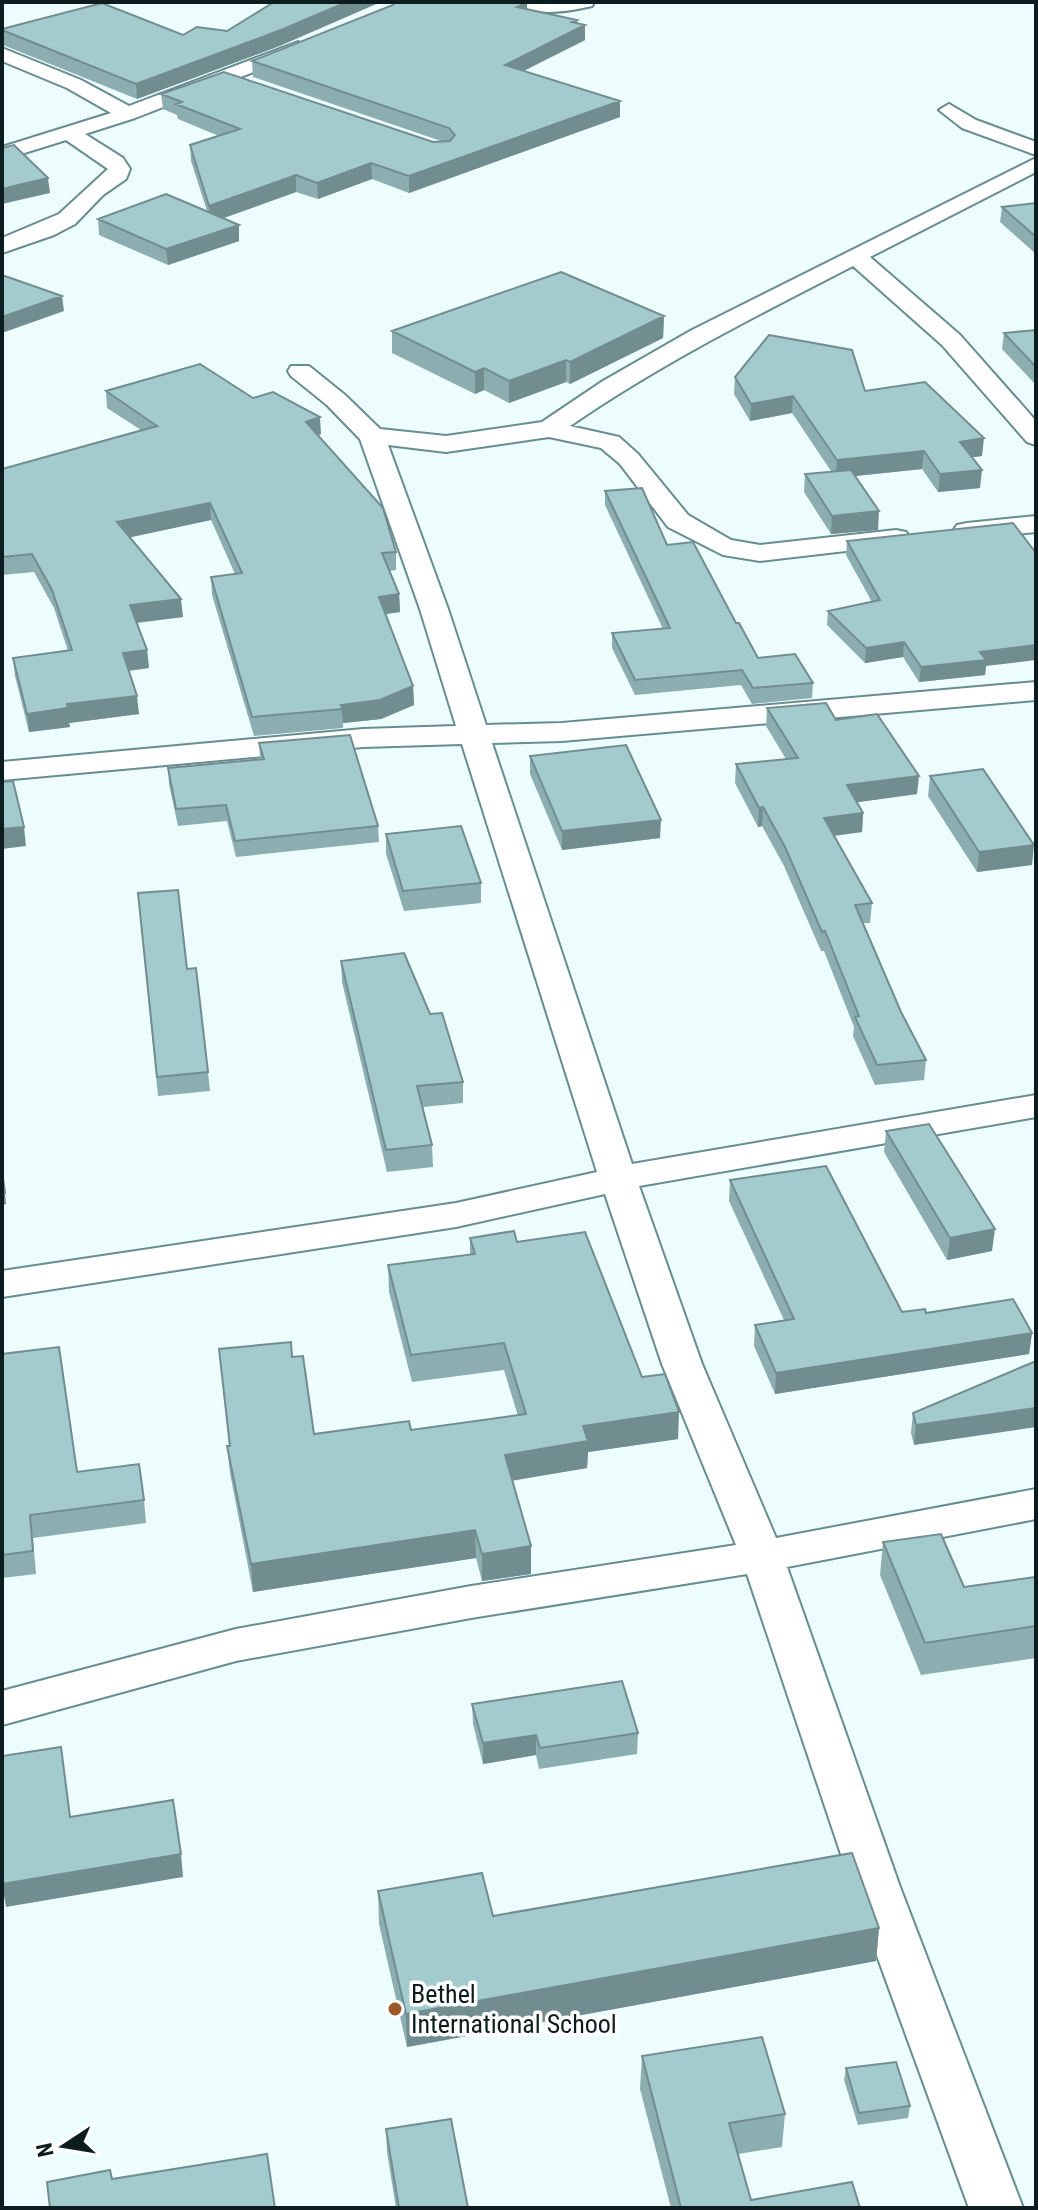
<svg xmlns="http://www.w3.org/2000/svg" width="1038" height="2210" font-family="'Roboto Condensed',sans-serif">
	<style>
		.lines { fill: none; stroke-linecap: round; stroke-linejoin: round }
		.minor-casing { stroke: #688d90; stroke-width: 4 }
		.minor { fill: #fff; fill-rule: evenodd }
		.wall { fill: #8caeb0 }
		.shaded-wall { fill: #728d90 }
		.building { fill: #a3cacd; stroke: #728d90; stroke-width: 2 }
		.poi-dot { fill: #9b5828; stroke: #fff; stroke-width: 3 }
		.labels { text-anchor: middle; dominant-baseline: central; stroke-width: 7; stroke-linejoin: round; paint-order: stroke }
		.near-poi-label { font-size: 26px; fill: #0d1c1e; stroke: #fff; text-anchor: start }
	</style>
	<rect width="100%" height="100%" fill="#edfdfe"/>
	<g class="lines">
		<defs>
			<path id="minor" d="M515,2H594L592,6C571,11 531,18 515,2Z
				M298,42L308,48L305,52L135,118L85,134L123,158L130,169L126,179L103,195L75,224L54,235L2,253V238L59,214L108,169L66,140L2,160V147L111,113L67,88L2,61V48L81,80L129,106Z
				M949,104L976,120L1036,142V155L962,128L939,110Z
				M1036,158V172L870,257L960,335L1036,421V445L1027,442L942,345L853,266C756,316 660,364 570,426L619,437L638,454L688,515L731,540L760,545L896,530L906,532L910,538L906,544L760,561L723,555L668,527L620,464L601,448L549,437L446,452L388,445L448,609L486,725L562,723L1036,682V700L562,741L492,743L632,1164L1036,1095V1117L639,1186L702,1364L776,1538L1036,1489V1519L787,1567L900,1887L1023,2208H969L852,1887L747,1574L471,1618L236,1661L2,1725V1691L236,1629L471,1586L736,1545L662,1364L605,1194L456,1227L2,1297V1271L456,1203L597,1172L462,744L363,747L2,780V762L363,729L456,726L420,609L360,439L327,405L291,376L288,371L291,366H309L345,395L380,429L446,436L542,422L603,381L692,330Z
				M1036,516V532L967,539L957,537L953,531L957,525L967,523Z"/>
		</defs>
		<use href="#minor" class="minor-casing"/>
		<use href="#minor" class="minor"/>
	</g>
	<path class="wall" d="M527,2V9L577,23L585,40L524,71L620,117L409,193L372,179L318,199L296,192L223,218L239,241L168,265L99,235L98,219L207,211L191,161L190,145L219,136L178,119L177,115L163,109L161,94L433,142L441,141L253,77L252,61L393,5Z
		M2,29L183,35L282,45L137,99L3,45L2,46Z
		M1036,203V254L1000,222L1002,207Z
		M664,316L663,338L570,384L566,382L509,403L484,390L475,394L392,353V331Z
		M1036,330V385L1002,349L1004,333Z
		M735,377L865,391L982,456L972,457L980,488L938,492L922,469L855,476L878,530L831,534L804,492L805,474L831,471L792,413L750,421L734,394Z
		M106,391L253,398L321,434L318,435L396,552V570L389,571L399,594L400,612L385,614L413,686L414,705L381,719L343,723V728L254,736L212,595L211,577L235,574L211,520L130,537L183,617L137,623L147,650L149,668L129,671L139,714L69,723L70,727L29,732L15,676L13,658L68,651L54,608L34,572L2,575V469L141,430L107,408Z
		M605,491L667,545L736,623L758,658L813,683L812,698L752,704L741,685L635,695L612,648V633L663,629L605,505Z
		M847,541L986,666L985,675L919,682L903,657L865,663L827,625L828,611L872,602L846,555Z
		M767,708L836,720L917,794L857,802L863,813L862,832L834,836L872,903L870,923H863L901,1012L926,1060L924,1080L875,1085L853,1036L854,1027L824,951H821L784,866L762,826L758,827L735,783L736,764L786,759L766,726Z
		M259,743L378,826L379,842L236,857L227,821L178,826L169,784L168,768L260,759Z
		M530,756L660,838L562,850L530,774Z
		M930,776L1032,865L977,872L928,796Z
		M386,834L481,883V903L404,911L386,854Z
		M138,893L187,969L208,1072L210,1091L158,1096Z
		M341,961L430,1014L463,1082V1103L423,1107L432,1145L433,1167L387,1172L342,982Z
		M886,1131L992,1251L947,1260L884,1152Z
		M730,1180L902,1312L926,1313L1032,1333L1029,1354L775,1394L754,1346L755,1325L784,1320L729,1201Z
		M470,1238L517,1242L642,1377L678,1439L588,1452L587,1468L512,1480L531,1574L482,1581L476,1558L253,1592L230,1473L227,1446H229L219,1349L292,1357L314,1434L411,1430L518,1416L504,1370L412,1382L389,1292L388,1265L470,1255Z
		M2,1354L77,1472L144,1500L146,1523L33,1538L36,1574L2,1578Z
		M1036,1361L914,1445L911,1433L913,1413Z
		M883,1542L964,1587L1036,1577V1658L921,1675L880,1575Z
		M472,1704L638,1733L637,1754L539,1769L536,1755L483,1764L473,1724Z
		M378,1891L493,1916L879,1928L876,1961L407,2047L379,1924Z
		M642,2056L785,2114L782,2147L738,2154L751,2200L860,2208H671L640,2089Z
		M846,2068L910,2106L908,2118L858,2125L844,2080Z
		M386,2129L468,2208H396L387,2152Z"/>
	<path class="shaded-wall" d="M347,2H381L282,45L137,99L136,84Z
		M527,2V17L517,7Z
		M577,20V29L585,25V40L505,80V65Z
		M620,101V117L409,193V176Z
		M371,163L372,179L318,199L317,183Z
		M296,175V192L210,223L209,206Z
		M48,178L50,193L2,204V189Z
		M239,225V241L168,265L166,249Z
		M62,296L64,311L2,333V317Z
		M664,316L663,338L570,384V362Z
		M566,360V382L509,403V381Z
		M484,368V390L475,394V372Z
		M793,396L792,413L750,421L751,404Z
		M320,417L321,434L307,439L306,422Z
		M984,438L982,456L958,459L960,442Z
		M924,451L922,469L836,478L837,460Z
		M982,470L980,488L938,492L940,474Z
		M210,503L211,520L118,540L117,522Z
		M879,511L878,530L831,534L832,516Z
		M399,594L400,612L379,615V597Z
		M181,599L183,617L132,623L130,605Z
		M904,642L903,657L865,663L866,648Z
		M1036,645V660L986,666L985,675L919,682L921,667L980,652Z
		M147,650L149,668L124,671L123,653Z
		M413,686L414,705L381,719L343,723L341,705Z
		M137,696L139,714L69,723L70,727L29,732L27,714L67,704Z
		M919,776L917,794L845,804L847,785Z
		M763,807L762,826L758,827L759,808Z
		M863,813L862,832L823,837L824,818Z
		M661,820L660,838L562,850V831Z
		M24,827L26,846L2,849V829Z
		M1034,845L1032,865L977,872L979,852Z
		M2,1193H5L6,1204L2,1205Z
		M995,1229L992,1251L947,1260L950,1238Z
		M1032,1333L1029,1354L775,1394L776,1373Z
		M1036,1408V1427L914,1445L916,1425Z
		M679,1412L678,1439L588,1452L587,1468L505,1482V1455L583,1426Z
		M475,1530L476,1558L253,1592L251,1564Z
		M531,1546V1574L482,1581V1554Z
		M536,1735V1755L483,1764V1743Z
		M181,1854L183,1877L6,1907L2,1884Z
		M879,1928L876,1961L407,2047L406,2014Z"/>
	<path class="building" d="M274,2H347L281,30L136,84L2,30V29L102,3L183,35L197,27L227,31Z
		M396,2H527L517,7L577,20L572,22L585,25L505,65L620,101L409,176L371,163L317,183L296,175L209,206L190,145L240,129L176,104L182,102L161,94L224,72L433,142L450,141L455,135L449,128L252,61L393,5Z
		M14,145L48,178L2,189V148Z
		M166,194L239,225L166,249L98,219Z
		M1036,203V237L1002,207Z
		M561,272L664,316L570,362L566,360L509,381L484,368L475,372L392,331Z
		M2,275L62,296L2,317Z
		M1036,330V367L1004,333Z
		M769,335L852,350L865,391L925,382L984,438L960,442L982,470L940,474L924,451L837,460L793,396L751,404L735,377Z
		M200,364L253,398L273,392L320,417L306,422L383,508L396,552L382,553L399,594L379,597L413,686L380,700L341,705L343,709L252,717L211,577L242,573L210,503L117,522L181,599L130,605L147,650L123,653L137,696L67,704L68,708L27,714L13,658L72,650L52,590L32,554L2,557V469L157,426L106,391Z
		M851,470L879,511L832,516L805,474Z
		M642,488L667,545L693,542L736,623H739L758,658L795,654L813,683L753,688L742,670L635,680L612,633L670,628L605,491Z
		M1013,523L1036,553V645L980,652L986,660L921,667L904,642L866,648L828,611L880,600L847,541Z
		M826,703L836,720L877,714L919,776L847,785L863,813L824,818L872,903L855,905L901,1012L926,1060L877,1065L855,1017L859,1016L825,931L822,932L785,847L763,807L759,808L736,764L798,758L767,708Z
		M350,735L378,826L235,841L226,805L176,809L168,768L264,759L259,743Z
		M626,745L661,820L562,831L530,756Z
		M983,769L1034,845L979,852L930,776Z
		M13,781L24,827L2,829V782Z
		M461,826L481,883L403,891L386,834Z
		M178,890L187,969L196,968L208,1072L157,1077L138,893Z
		M404,953L430,1014L442,1013L463,1082L417,1086L432,1145L386,1150L341,961Z
		M929,1124L995,1229L950,1238L886,1131Z
		M826,1166L902,1312L925,1309L926,1313L1013,1299L1032,1333L776,1373L755,1325L794,1319L730,1180Z
		M2,1171L5,1193H2Z
		M514,1231L517,1242L585,1232L642,1377L665,1374L679,1412L583,1426L588,1441L505,1455L531,1546L482,1554L475,1530L251,1564L227,1446H230L219,1349L291,1342L292,1357L303,1356L314,1434L409,1421L411,1430L526,1414L504,1343L411,1355L388,1265L475,1254L470,1238Z
		M59,1347L77,1472L139,1464L144,1500L30,1515L33,1551L2,1555V1354Z
		M1036,1361V1408L916,1425L913,1413Z
		M941,1534L964,1587L1036,1577V1626L925,1643L883,1542Z
		M622,1681L638,1733L540,1748L536,1735L483,1743L472,1704Z
		M61,1747L70,1817L173,1800L181,1854L2,1884V1756Z
		M852,1853L879,1928L406,2014L378,1891L482,1873L493,1916Z
		M762,2037L785,2114L729,2123L751,2200L852,2182L860,2208H681L642,2056Z
		M896,2062L910,2106L859,2113L846,2068Z
		M451,2119L468,2208H399L386,2129Z
		M267,2154L275,2208H50L47,2182L110,2170L112,2179Z"/>
	<circle class="poi-dot" cx="395" cy="2009" r="8"/>
	<g class="labels">
		<g class="near-poi-label">
			<text x="411" y="1994">Bethel<tspan x="411" dy="30">International School</tspan></text>
		</g>
	</g>
	<rect width="1038" height="2210" fill="none" stroke="#0d1c1e" stroke-width="8"/>
	<g transform="translate(64 2146) rotate(258)" stroke="#ffffff" stroke-width="6" paint-order="stroke">
	<path d="M0-6L14 30L0 20L-14 30Z" fill="#0d1c1e"/>
	<text y="-12" font-size="22" font-weight="bold" text-anchor="middle" fill="#0d1c1e">N</text>
	</g>
</svg>
